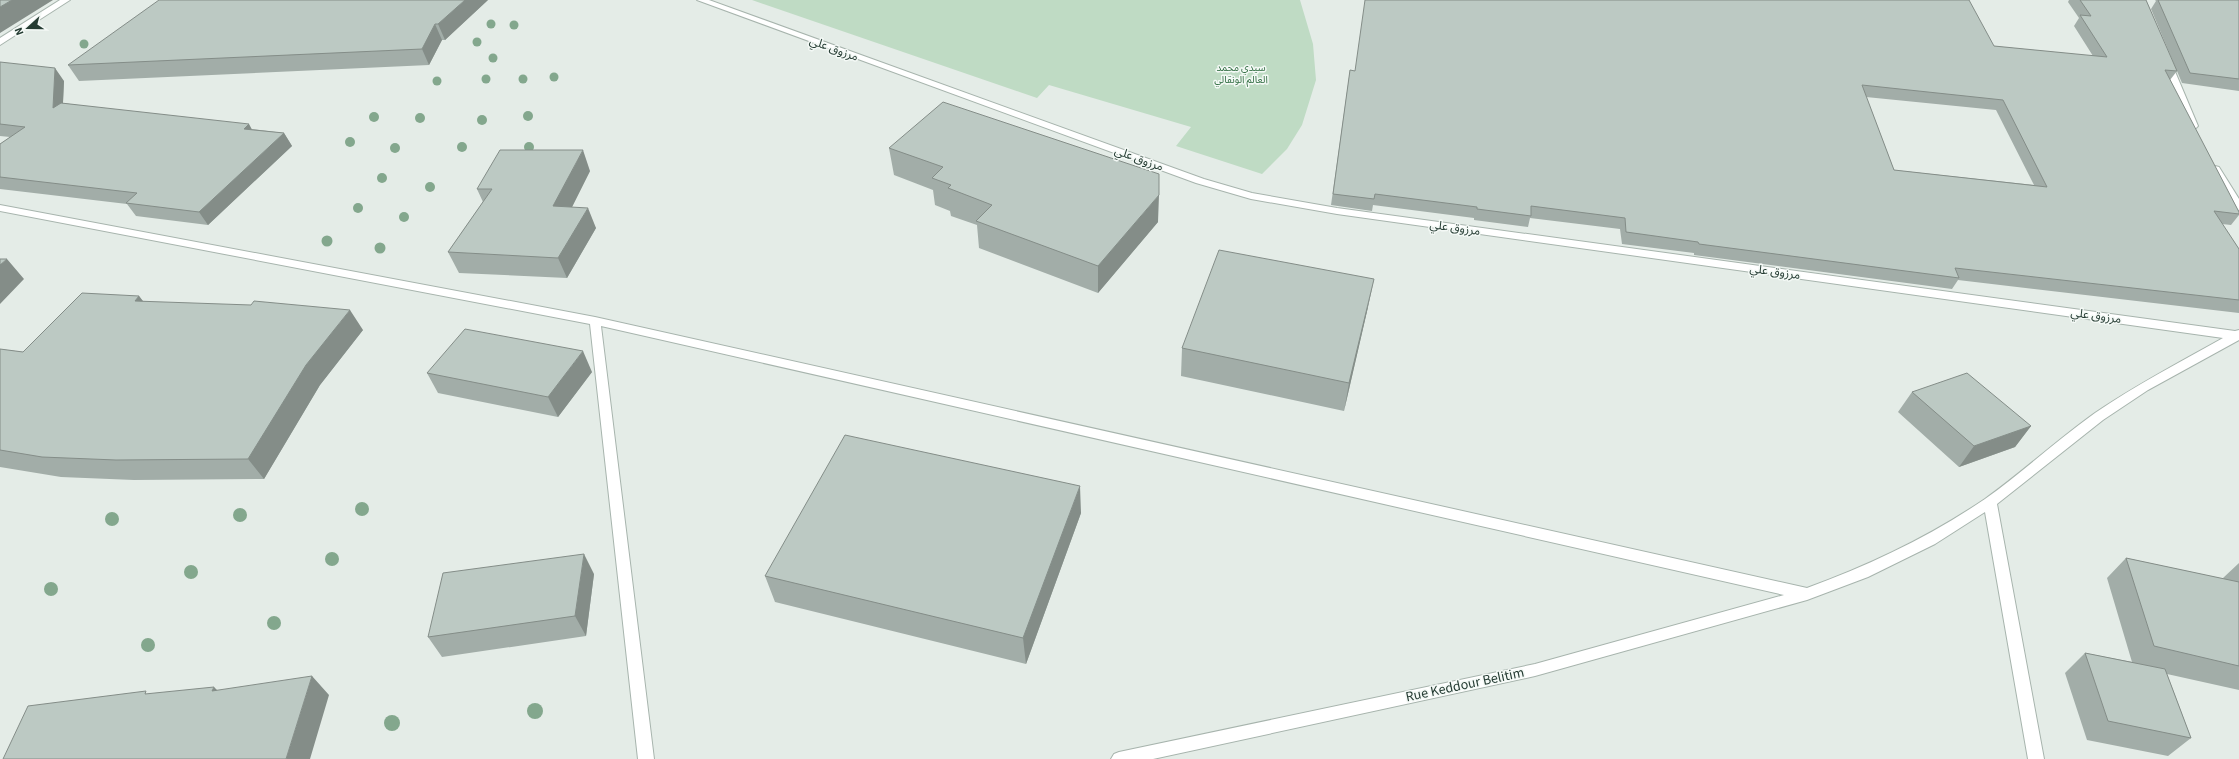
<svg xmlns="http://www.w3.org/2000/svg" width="2239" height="759" font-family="'Source Sans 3','Noto Sans Arabic',sans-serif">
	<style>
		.green { fill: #bfdbc4 }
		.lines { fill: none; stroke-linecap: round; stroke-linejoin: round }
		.street-casing { stroke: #a7b4ad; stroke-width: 2 }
		.street { fill: #fff; fill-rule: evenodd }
		.tree { fill: #83a78d }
		.wall { fill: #a2ada8; fill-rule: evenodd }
		.shaded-wall { fill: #848d88 }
		.building { fill: #bcc9c3; stroke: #848d88; fill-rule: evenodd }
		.labels { text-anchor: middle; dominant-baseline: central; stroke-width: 3; stroke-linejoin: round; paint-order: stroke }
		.far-park-label { font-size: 10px; fill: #336f44; stroke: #f4f9f6 }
		.street-label { font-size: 12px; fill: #253c33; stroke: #f4f9f6 }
		.near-street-label { font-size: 14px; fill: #253c33; stroke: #f4f9f6 }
	</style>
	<rect width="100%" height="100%" fill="#e4ece7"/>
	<path class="green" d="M752,0H1300L1313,44L1316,80L1302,125L1287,149L1262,174L1176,146L1191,127L1049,85L1037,98Z"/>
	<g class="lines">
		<defs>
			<path id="street" d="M60,0H70L0,45V38Z
				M697,0H709L1204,179L1252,193L1337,208L2235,331L2239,330V340L2148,390L2103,420L1997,504L2044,759H2028L1985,512L1935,544L1868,577L1807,600L1535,676L1153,759H1111L1114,754L1119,752L1535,664L1784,595L601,326L654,759H638L590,324L0,211V205L595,317L1807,588C1870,565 1929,537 1985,499C2023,472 2057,440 2095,413C2136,385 2180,362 2223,338L1337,214L1251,199L1196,183Z
				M2166,59L2171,62L2198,126L2196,128H2190L2188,126L2161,62Z
				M2215,166L2219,167L2239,199V210L2235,209L2210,169Z"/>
		</defs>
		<use href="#street" class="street-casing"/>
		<use href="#street" class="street"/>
	</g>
	<g class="tree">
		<circle cx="491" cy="24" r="4.5"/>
		<circle cx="514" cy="25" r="4.5"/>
		<circle cx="477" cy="42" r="4.5"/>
		<circle cx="84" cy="44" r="4.5"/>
		<circle cx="493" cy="58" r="4.5"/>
		<circle cx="554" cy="77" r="4.5"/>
		<circle cx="486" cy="79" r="4.5"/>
		<circle cx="523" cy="79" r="4.5"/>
		<circle cx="437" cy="81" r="4.5"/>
		<circle cx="528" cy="116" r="5"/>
		<circle cx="374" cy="117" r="5"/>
		<circle cx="420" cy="118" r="5"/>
		<circle cx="482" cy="120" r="5"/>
		<circle cx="350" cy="142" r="5"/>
		<circle cx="462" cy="147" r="5"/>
		<circle cx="529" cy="147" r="5"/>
		<circle cx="395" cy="148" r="5"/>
		<circle cx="382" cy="178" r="5"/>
		<circle cx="430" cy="187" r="5"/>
		<circle cx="358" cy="208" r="5"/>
		<circle cx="404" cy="217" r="5"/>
		<circle cx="327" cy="241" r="5.5"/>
		<circle cx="380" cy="248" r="5.5"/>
		<circle cx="362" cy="509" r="7"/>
		<circle cx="240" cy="515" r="7"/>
		<circle cx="112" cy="519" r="7"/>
		<circle cx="332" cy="559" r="7"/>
		<circle cx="191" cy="572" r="7"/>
		<circle cx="51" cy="589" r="7"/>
		<circle cx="274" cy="623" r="7"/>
		<circle cx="148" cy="645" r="7"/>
		<circle cx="535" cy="711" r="8"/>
		<circle cx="392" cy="723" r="8"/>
	</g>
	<path class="wall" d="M488,0L445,40H442L429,65L79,81L68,65Z
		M2069,0H2146L2177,71L2170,80L2239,212V215L2231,225L2222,224L2239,249V313L1958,280L1952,289L1694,255V253L1622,244L1620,229L1530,218L1528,227L1474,220V218L1373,205L1372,211L1331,205L1350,70L1355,71L1994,46L2093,56L2074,26L2079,18L2068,2ZM1866,97L1996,110L2034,185L1894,170Z
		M2155,0H2239V91L2182,83L2151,9L2156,1Z
		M0,62L64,81L63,103L252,129L284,133L292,146L208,225L136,216L127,204L0,189V144L10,137L0,136Z
		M889,148L1158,222L1098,293L979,248L977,225L951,216L950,211L935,205L933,190L894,175Z
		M590,171L572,207L596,228L567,278L459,273L448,252L483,202L477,189Z
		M139,296L143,301L363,330L320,385L264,479L134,480L61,477L0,467V349L23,352Z
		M1368,307L1344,411L1181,376L1182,348Z
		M592,372L558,417L438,393L427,373Z
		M1912,392L2031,426L2015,447L1959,467L1898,412Z
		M1081,513L1026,664L775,602L765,576Z
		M2126,558L2224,579L2223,578L2239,563V690L2167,674L2191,738L2168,756L2087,740L2065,673L2085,653L2132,662L2107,578Z
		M594,574L586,636L442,657L428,637Z"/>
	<path class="shaded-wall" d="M12,0H53L0,33V7Z
		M465,0H488L445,40L438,24Z
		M435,24L442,40L429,65L422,49Z
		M55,68L64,81L62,122L53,108Z
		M249,124L256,137L244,129Z
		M284,133L292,146L208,225L199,212Z
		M583,150L590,171L562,227L553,206Z
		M1159,195L1158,222L1098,293V266Z
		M588,208L596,228L567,278L558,258Z
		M7,259L24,279L0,304V265Z
		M1374,279L1368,307L1344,411L1349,383Z
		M139,296L154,316L135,301Z
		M350,310L363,330L320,385L264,479L248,459L306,365Z
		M583,351L592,372L558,417L548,397Z
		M2031,426L2015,447L1959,467L1974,446Z
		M1080,486L1081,513L1026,664L1023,638Z
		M584,554L594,574L586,636L575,616Z
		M312,676L329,695L310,759H286Z
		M214,687L233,706L212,691Z"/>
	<path class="building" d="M0,0H12L0,7Z
		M159,0H465L438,24H435L422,49L68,65Z
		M1365,0H1969L1994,46L2107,57L2080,15L2091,16L2080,0H2146L2177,71L2165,70L2239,212V214L2214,211L2239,249V300L1955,268L1959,278L1699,244L1698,242L1626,232L1625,218L1531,206V216L1477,209V207L1375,194L1374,199L1333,194L1350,70L1355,71ZM1862,85L2003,100L2047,187L1894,170Z
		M2158,0H2239V79L2190,73Z
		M0,62L55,68L53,108L61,103L249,124L244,129L284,133L199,212L126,203L137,193L0,177V144L25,127L0,124Z
		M943,102L1159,174V195L1098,266L976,221L992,205L948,188L951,185L932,178L943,167L889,148Z
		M500,150H583L553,206L588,208L558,258L448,252L492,189H477Z
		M1219,250L1374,279L1349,383L1182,348Z
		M0,259H7L0,265Z
		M82,293L139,296L135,301L251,305L254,301L350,310L306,365L248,459L116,460L42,457L0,450V349L23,352Z
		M465,329L583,351L548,397L427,373Z
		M1967,373L2031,426L1974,446L1912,392Z
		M845,435L1080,486L1023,638L765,576Z
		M584,554L575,616L428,637L443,573Z
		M2126,558L2239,582V666L2154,646Z
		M2085,653L2165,669L2191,738L2108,721Z
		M312,676L286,759H3L28,706L146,691L145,694L214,687L212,691Z"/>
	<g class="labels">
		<g class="far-park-label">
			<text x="1241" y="68">سيدي محمد<tspan x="1241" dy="12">العالم الونقالي</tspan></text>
		</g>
		<g class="street-label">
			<text transform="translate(834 49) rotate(20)">مرزوق علي</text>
			<text transform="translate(1139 159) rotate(20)">مرزوق علي</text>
			<text transform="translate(1455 228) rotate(8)">مرزوق علي</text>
			<text transform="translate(1775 272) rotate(8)">مرزوق علي</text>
			<text transform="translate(2096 316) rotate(8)">مرزوق علي</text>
		</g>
		<g class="near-street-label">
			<text transform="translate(1465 685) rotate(-12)">Rue Keddour Belitim</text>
		</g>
	</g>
	<g transform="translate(28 28) rotate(249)" stroke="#f4f9f6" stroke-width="3" paint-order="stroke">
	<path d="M0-3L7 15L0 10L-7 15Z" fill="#253c33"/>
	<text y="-6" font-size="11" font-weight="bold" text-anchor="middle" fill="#253c33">N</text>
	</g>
</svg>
